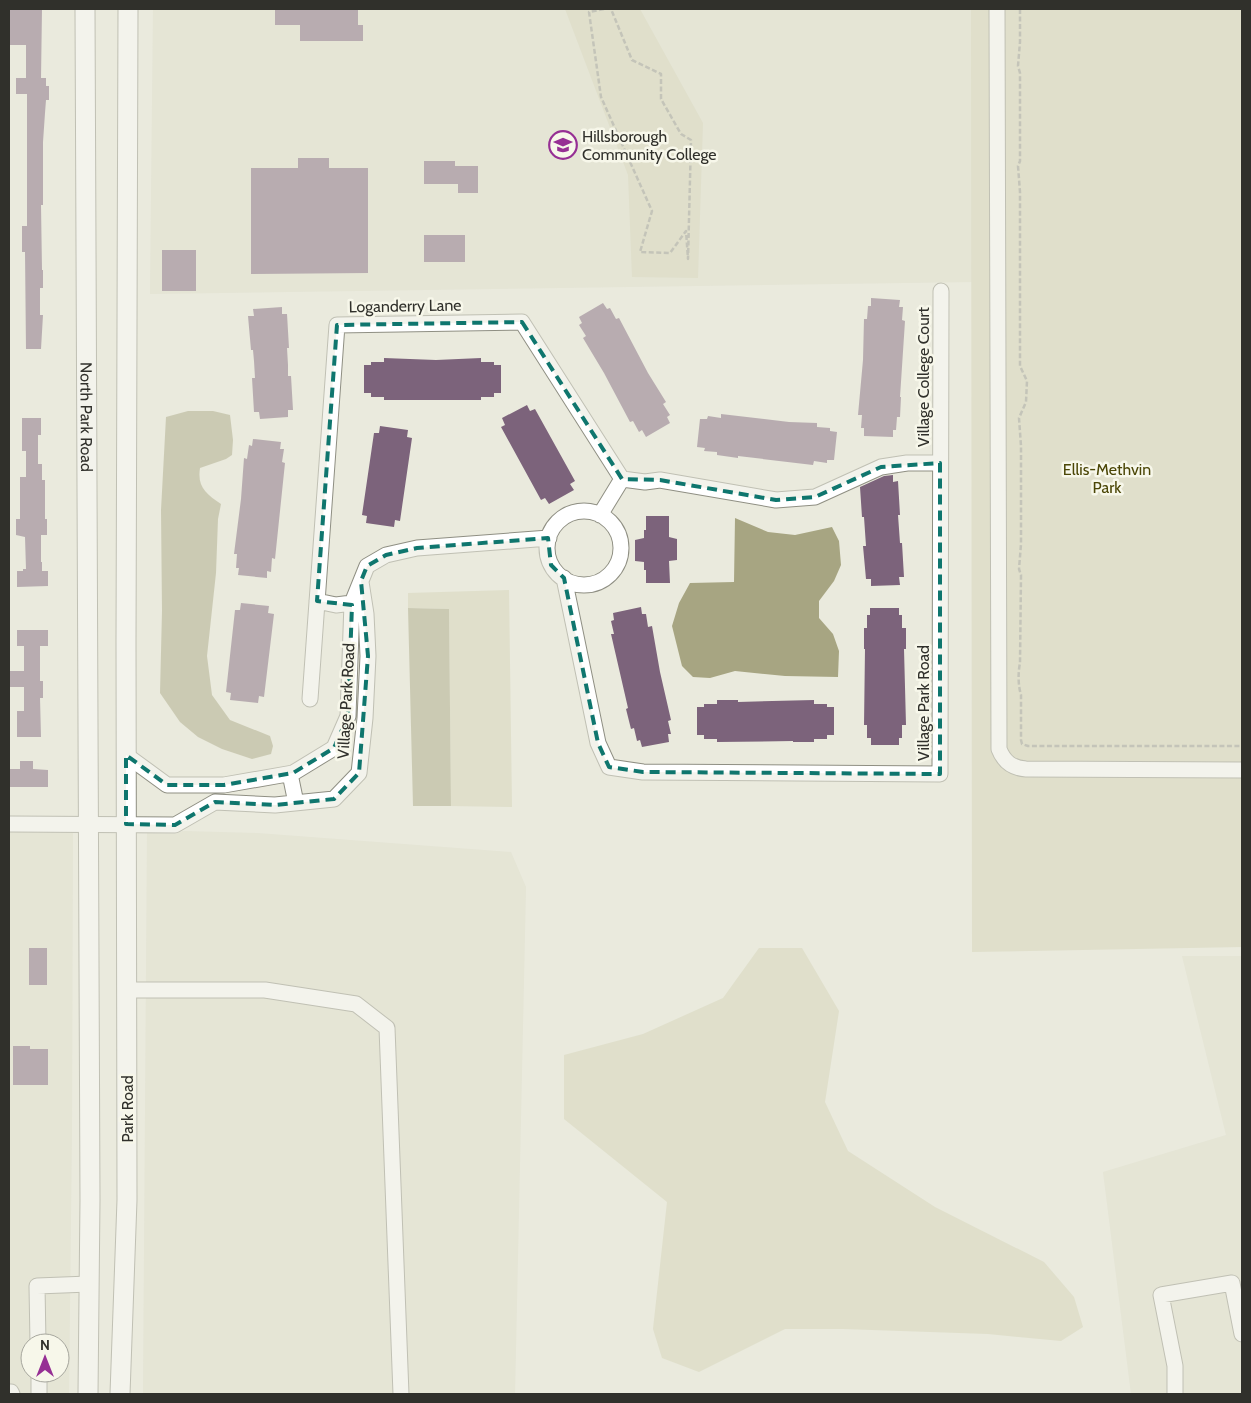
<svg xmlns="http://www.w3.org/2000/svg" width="1251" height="1403" font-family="Cabin,sans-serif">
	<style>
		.built { fill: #dfdfcc; fill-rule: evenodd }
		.green { fill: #d4d3b6 }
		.water { fill: #a7a582 }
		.building { fill: #7c637b }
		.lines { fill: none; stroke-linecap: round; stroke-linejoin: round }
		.minor-casing { stroke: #8f8f83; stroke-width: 17 }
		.major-casing { stroke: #8f8f83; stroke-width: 21 }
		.path { stroke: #98988e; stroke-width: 2.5; stroke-dasharray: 5 2.5; stroke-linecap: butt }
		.minor { stroke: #fff; stroke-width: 15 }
		.major { stroke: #fff; stroke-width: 19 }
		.marked { fill: none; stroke: #0f766e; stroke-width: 4; stroke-dasharray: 10 6; stroke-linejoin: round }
		.labels { text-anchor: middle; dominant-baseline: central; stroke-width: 5; stroke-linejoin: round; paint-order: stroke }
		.poi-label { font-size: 16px; fill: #30302b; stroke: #f7f7ea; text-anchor: start }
		.street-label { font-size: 16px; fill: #30302b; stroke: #f7f7ea }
		.park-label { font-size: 16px; fill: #4b4606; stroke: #f7f7ea }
	</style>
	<rect width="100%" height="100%" fill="#eaeadd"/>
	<path class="built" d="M153,9H973L974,282L150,294Z
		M183,831L257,833L511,852L526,887L515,1394H143L147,833L175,834Z
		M9,832L73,833L72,1128L69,1394H9ZM30,1343H60V1373H30Z
		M1182,956H1242V1393L1233,1394H1131L1103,1172L1226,1135Z"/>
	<path class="green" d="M565,9H640L703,123L698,278L632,277L628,175Z
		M971,9H1242V947L972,952Z
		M509,590L512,807L451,806L449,609L408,608V593Z
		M759,948H802L839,1011L825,1102L848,1151L935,1207L1044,1262L1074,1297L1083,1327L1061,1341L988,1334L843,1329H785L699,1372L662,1358L653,1329L667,1202L564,1119V1055L643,1034L723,998Z"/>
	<path class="water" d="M188,411H213L230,415L233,440L232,455L226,459L200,468C197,487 206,494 221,504L218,519L216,573L207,656L212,695L230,720L270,736L273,746L271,754L252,759L222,749L198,737L180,722L160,693L162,611L161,510L166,417Z
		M735,518L768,532L795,535L832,527L839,541L841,565L834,581L819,601V618L833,634L839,651L838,677L785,676L735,671L710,678L693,677L682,666L672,626L679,603L690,583L734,582Z
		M408,608L449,609L451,806H413Z"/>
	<path class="building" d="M10,9H42L41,78H46V86H49V100H46L45,113L43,142V205H41L42,270H43V288H40V315H43L41,349H26L25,252H22V226H27V94H16V78H26V45H10Z
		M275,9H358V25H363V41H300V25H275Z
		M298,158H329V168H368V273L251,274V168H298Z
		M424,161H455V166H478V193H458V184H424Z
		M424,235H465V262H424Z
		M162,250H196V291H162Z
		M871,298L900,300L899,307H903L902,320L905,321L900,397H901L900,417H897L896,430H893V437L864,436V428H861L862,415H858L863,360L864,319H867L868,306H871Z
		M603,303L607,309L610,308L616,319L619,318L648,373L666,402L663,404L670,415L667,417L670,423L646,437L642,430L639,432L633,421L630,422L604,373L583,338L586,336L579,325L582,323L579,317Z
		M282,307V314H287L289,348H287L288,365V376H291L293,410H288V417L260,419L259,412H254L252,378H255L254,361L253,350H251L248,316H254L253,309Z
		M384,358L436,360L481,358V362H494V365H501V393H494V397H481V400H384V397H371V393H364V365H371V362H384Z
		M527,405L530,411L535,409L575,481L570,484L574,490L549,504L545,498L541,500L501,427L505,425L502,418Z
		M721,414L789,422L817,423V427L830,428V431L837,432L834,460H827V463L814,461L813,465L738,456V458L717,455V452L704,451L705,448L697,447L700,419H707L708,416L721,418Z
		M22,418H41V435H38V464H42V480H45V519H47V535H41V562H42V571H48V586L17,587V571H23V569H26L25,537L16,535V519H20V477H26V451H22Z
		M380,426L408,430L407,437L412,438L400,521L395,520L394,527L366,523L367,516L362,515L374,433H379Z
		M253,439L281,442L280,449H284L282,462L285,463L275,559L272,558L271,572L267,571V578L238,575L239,568H236L237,554H234L241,499L244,458L247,459L249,445L252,446Z
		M893,475V482L898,481L900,515H898L900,543H902L904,577H899L900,585L871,586V579H866L863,546H866L864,517H862L860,487L884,476Z
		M646,516H669V537L677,539V560L669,561L670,583H646V570H644V562L635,561V540L644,538V530H646Z
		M241,603L269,606L268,613L274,614L264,697L259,696L258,703L230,700L231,693L226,692L235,610H240Z
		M641,607L642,614H646L648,627L652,626L660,672L671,720L668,721L671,734H668L669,742L642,747L640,740L637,741L634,728L631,729L626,709L628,708L611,634H614L611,621L614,620L613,613Z
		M870,608H899V615H902V628H906V649H904L906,725H902V738H899V745H871V738H867V725H864L865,649H864V628H867V615H870Z
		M17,630H48V646H40V681H43V698H40L41,737H17V711H24V687H10V671H24V646H17Z
		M717,700H738V702L814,700V704H827V707H834V735H827V739H814V742H793V741L717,742V739H704V735H697V707H704V704H717Z
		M20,761H33V769L48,770V787H10L9,769H20Z
		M29,948H47V985H29Z
		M13,1046H30V1049H48V1085H13Z"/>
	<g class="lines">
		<defs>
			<path id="minor" d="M997,9L999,749C1004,762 1012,768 1026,769L1242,770
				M622,479L645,482L660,480L776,500L815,497L881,467L907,463H940
				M547 548a37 37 0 1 1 74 0a37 37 0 1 1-74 0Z
				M564,578L598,743L609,767L643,772L940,774L941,291
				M317,601L336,605L352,603
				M310,699L337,325L522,322L622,479L600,515
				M126,755L167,785H224L293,773L334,748L348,716L352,603L367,566L386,555L417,548L549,538
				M290,774L296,803
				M9,824L175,825L215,802L275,805L334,799L359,773L365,718L368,656L366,614L361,582
				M127,990H265L356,1004L387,1028L401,1394
				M38,1343L37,1286L89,1284
				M39,1373V1394
				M9,1392H11L12,1394
				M1175,1394V1366L1161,1295L1232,1283L1242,1334"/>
			<g id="major">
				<path id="s1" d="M85,9L90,1200L88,1394"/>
				<path d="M120,1394L127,1200L126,641L128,9"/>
			</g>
		</defs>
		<use href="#minor" class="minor-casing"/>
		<use href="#major" class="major-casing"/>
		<path class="path" d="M604,9L589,12L601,97L652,211L640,252L670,253L686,231L688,259L691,140L681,134L661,99V74L632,60L611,9
			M1020,9V42L1018,66L1020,73V161L1018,166L1020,192V366L1027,381L1026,402L1019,418L1021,446V544L1019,569L1021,575L1020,663C1018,673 1018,685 1021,695V740L1022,744L1028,746H1242"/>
		<use href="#minor" class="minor"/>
		<use href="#major" class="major"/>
	</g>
	<path d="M0 0H1251V1403H0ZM522,322L622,479L660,480L776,500L815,497L881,467L940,463V774L643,772L609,767L598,743L564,578L551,565L548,538L417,548L386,555L367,566L361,581L368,656L359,773L334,799L275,805L215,802L175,825L126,824V755L167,785H224L293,773L334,748L348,716L352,605L317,601L337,325Z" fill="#eaeadd" fill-opacity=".55" fill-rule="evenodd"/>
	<path class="marked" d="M522,322L622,479L660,480L776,500L815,497L881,467L940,463V774L643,772L609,767L598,743L564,578L551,565L548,538L417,548L386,555L367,566L361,581L368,656L359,773L334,799L275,805L215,802L175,825L126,824V755L167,785H224L293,773L334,748L348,716L352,605L317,601L337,325Z"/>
	<defs>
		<symbol id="university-ring" viewBox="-11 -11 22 22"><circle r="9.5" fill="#f7f7ea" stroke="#962f94" stroke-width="1.5"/><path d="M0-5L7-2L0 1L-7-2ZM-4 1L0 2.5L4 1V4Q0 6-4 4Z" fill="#962f94"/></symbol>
	</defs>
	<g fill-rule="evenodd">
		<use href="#university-ring" x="547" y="129" width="32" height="32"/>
	</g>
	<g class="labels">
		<g class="poi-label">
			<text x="582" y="136">Hillsborough<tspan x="582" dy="18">Community College</tspan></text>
		</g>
		<g class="street-label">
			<text transform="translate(405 306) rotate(-1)">Loganderry Lane</text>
			<text transform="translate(923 377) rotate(-90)">Village College Court</text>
			<text stroke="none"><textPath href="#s1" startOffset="408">North Park Road</textPath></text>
			<text transform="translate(346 701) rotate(-87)">Village Park Road</text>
			<text transform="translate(923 703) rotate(-90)">Village Park Road</text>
			<text transform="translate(127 1109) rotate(-90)">Park Road</text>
		</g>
		<g class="park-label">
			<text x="1107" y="469">Ellis-Methvin<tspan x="1107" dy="18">Park</tspan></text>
		</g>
	</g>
	<rect width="1251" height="1403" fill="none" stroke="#30302b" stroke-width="20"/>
	<g transform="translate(45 1358)"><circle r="24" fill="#f7f7ea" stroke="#a7a79e"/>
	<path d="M0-4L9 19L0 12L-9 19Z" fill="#962f94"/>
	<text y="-8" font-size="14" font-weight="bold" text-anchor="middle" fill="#30302b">N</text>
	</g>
</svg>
